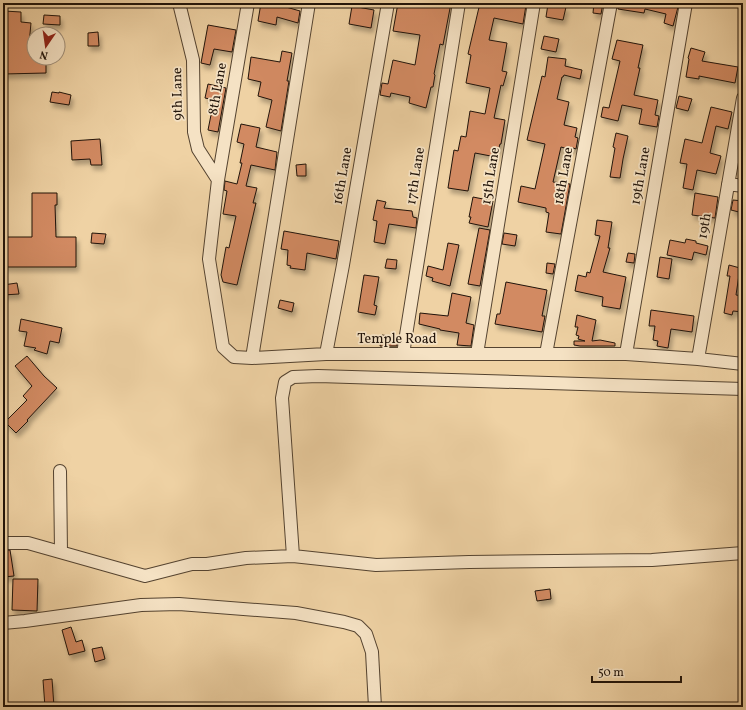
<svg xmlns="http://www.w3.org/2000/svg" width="746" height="710" font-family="Vollkorn,serif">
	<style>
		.building { fill: #d28a62; stroke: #201309; filter: url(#shadow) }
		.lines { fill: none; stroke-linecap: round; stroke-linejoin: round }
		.minor-casing { stroke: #544330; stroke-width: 14 }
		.minor { stroke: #f5e2c4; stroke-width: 12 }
		.labels { text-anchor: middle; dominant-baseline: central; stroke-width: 3.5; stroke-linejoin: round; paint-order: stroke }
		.street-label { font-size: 14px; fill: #201309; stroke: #f5e2c4 }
	</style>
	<defs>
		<filter id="shadow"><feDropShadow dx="2.5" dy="4.5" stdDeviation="2" flood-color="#0004"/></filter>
	</defs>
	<rect width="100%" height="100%" fill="#efd2a4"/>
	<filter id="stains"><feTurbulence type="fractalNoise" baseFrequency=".005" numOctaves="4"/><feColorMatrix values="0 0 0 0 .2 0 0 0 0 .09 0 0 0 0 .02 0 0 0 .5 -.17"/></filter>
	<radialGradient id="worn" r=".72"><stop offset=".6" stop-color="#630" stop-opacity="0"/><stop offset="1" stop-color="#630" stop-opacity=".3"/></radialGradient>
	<path class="building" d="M261,3H287L286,7L300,11L298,23L277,17L276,25L258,21Z
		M398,3H451L443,45L440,44L434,74L435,75L433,87H431L426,108L409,103L410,97L391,93L390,97L380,95L382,83L388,84L393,60L415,65L420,35L393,31Z
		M480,3H514L526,5L523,24L494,18L489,40L507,43L502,71L507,72L503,86L501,85L494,118L505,120L501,144H500L498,151H497L496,157L475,153L468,191L448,188L454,150L458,151L461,136L466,137L470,111L485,114L490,88L466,83L471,55L468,54Z
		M594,3H603L601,14L593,13Z
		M618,3H661L678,7L673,26L664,23L666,14L645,9L644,13L618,9Z
		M548,4L566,7L563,20L546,17Z
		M352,6L374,10L371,28L349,24Z
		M4,11L21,12V22L31,23L29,44L34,43V58H46V73L3,74Z
		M44,15L60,16V25L43,24Z
		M208,25L236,30L232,52L214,49L210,65L201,63Z
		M98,32L99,46H88V33Z
		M544,36L559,39L556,52L541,49Z
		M617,40L643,45L638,68H640L634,95L658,100L655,115L659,116L657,127L639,124L642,109L622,105L618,121L601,117L603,107L609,108L614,87L620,61L612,59Z
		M691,48L705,52L702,61L738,67L735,83L699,76V79L686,77L689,59L688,58Z
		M282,51L292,53L287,81H289L281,131L266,127L272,100L258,96L261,82L248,79L251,57L280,62Z
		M548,57L566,59L565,66L582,70L580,79L564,75L563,77H562L557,99L569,102L564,125L577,128L575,137L578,138L576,149L573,148L572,150L561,147L553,182L570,184L561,234L546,232L549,213L546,212V208L518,202L521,186L535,189L545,144L527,140L542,76L545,77Z
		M208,84L226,88L218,132L208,130L214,100L205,98Z
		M52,92L59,93V92L71,95L69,105L50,102Z
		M679,96L692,99L688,111L676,108Z
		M711,107L732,112L728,129L716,126L710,153L721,156L716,174L697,170L693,190L683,188L687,164L680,163L685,139L702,143Z
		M241,124L260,128L256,147L277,152L275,170L251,165L246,186L257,188L253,203H256L237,285L223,282L221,275L226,247L229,248L236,216L223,214L227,191L224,190L225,181L237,184L242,163H240L244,144L237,142Z
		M616,133L628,136L623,159L620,178L610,177L615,148L613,147Z
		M100,139L102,165H91L90,159L72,160L71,141Z
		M306,164V176H297L296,165Z
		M32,193H57V205H55L56,237H76V267H3V237H32Z
		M695,193L718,197L715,218L692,215Z
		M473,197L493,201L488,227L469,223L471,217H469Z
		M377,200L386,202L384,208L412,211L413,217L417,218L416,228L389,224L385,244L374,242L377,221L373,220Z
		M733,200L743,201V213L731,210Z
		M597,220L612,222L608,248H610L603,272L626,277L620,309L602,306L603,297L575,291L578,275L586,277L587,272L590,273L600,236L595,235Z
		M479,228L490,230L480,286L468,284Z
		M284,231L339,241L336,259L307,253L305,270L290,268L291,266L287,265L288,250L281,249Z
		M92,233L106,234L104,244L91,243Z
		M504,233L517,235L515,246L502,244Z
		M686,239L696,241V243L708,246L706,255L694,252L692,260L667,255L670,240L685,243Z
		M448,243L459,245L450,286L432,281L433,278L426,276L428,266L443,270Z
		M628,253L635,254L634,263L626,262Z
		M660,257L672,259L669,279L657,277Z
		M387,259L397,260L396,269L385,268Z
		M547,263L555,264L553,274L546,273Z
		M729,265L740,268L736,295L743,296V312L733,311L732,315L724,313L730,276H727Z
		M364,275L379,277L374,305L377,306L375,315L358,312Z
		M506,282L547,290L542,316H545L542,332L495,324L497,314H500Z
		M17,283L19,294L3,295V285Z
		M452,293L471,297L466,323L474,325L471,346L457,345L459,333L440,330V329L419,324L420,313L448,316Z
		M280,300L294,303L292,312L278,308Z
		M651,310L694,316L692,332L671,329L668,348L657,346L658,341L653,340L655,326H649Z
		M577,315L596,320L592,341L600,340L615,343V346H580L574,345V341H585L578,339L579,336L576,335L578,327H575Z
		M21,319L62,328L59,343L50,341L47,354L34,350L36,348L24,346L27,332L19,331Z
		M382,335L396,337L395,340H398L397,346H380Z
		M27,356L44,376L57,388L27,420L28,421L16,433L5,422L27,400L23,396L32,386L15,366Z
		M3,550H10L14,576L3,577Z
		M13,579H38L37,611L12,610Z
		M550,589L551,599L537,601L535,591Z
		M71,627L76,642L82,640L85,651L69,655L62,630Z
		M102,647L105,659L95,662L92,649Z
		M52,679L54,707H45L43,680Z"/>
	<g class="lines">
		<defs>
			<path id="minor" d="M179,3L193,60L194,132L198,149L218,180
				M248,3L218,180L209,259L223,347L234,357L252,358L326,354H626L698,359L743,364
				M728,184L743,186
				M326,354L343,265L388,3
				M403,354L459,3
				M477,354L534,3
				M546,354L611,3
				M626,354L686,3
				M252,358L309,3
				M698,359L743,98
				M60,471L61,552
				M3,543H28L145,576L192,564H207L246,558L293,556L376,565L469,562L652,560L743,553
				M293,556L282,398L285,382L293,377L318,376L743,389
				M3,623L25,621L141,605L179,604L296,613L344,622L358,626L366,634L372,652L375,707"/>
		</defs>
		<use href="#minor" class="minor-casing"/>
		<use href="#minor" class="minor"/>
	</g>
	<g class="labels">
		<g class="street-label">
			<text transform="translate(218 89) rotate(-80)">8th Lane</text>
			<text transform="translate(178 94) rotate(-91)">9th Lane</text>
			<text transform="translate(343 176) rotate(-80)">16th Lane</text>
			<text transform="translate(416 176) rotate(-81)">17th Lane</text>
			<text transform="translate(491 176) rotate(-81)">15th Lane</text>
			<text transform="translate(564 176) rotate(-80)">18th Lane</text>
			<text transform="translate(641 176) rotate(-80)">19th Lane</text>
			<text transform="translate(705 226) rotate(-80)">19th</text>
			<text x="397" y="339">Temple Road</text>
		</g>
	</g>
	<rect width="746" height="710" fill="none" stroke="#efd2a4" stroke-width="16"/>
	<rect x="4" y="4" width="738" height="702" fill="none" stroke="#201309" stroke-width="2"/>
	<rect x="8" y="8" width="730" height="694" fill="none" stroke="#201309"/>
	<g transform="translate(46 46) rotate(193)"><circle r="19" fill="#f5e2c4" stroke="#a08f79"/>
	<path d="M0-3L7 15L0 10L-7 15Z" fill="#8f2418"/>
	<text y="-6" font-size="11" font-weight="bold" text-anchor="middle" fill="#201309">N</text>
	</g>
	<path d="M592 676v6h89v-6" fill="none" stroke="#201309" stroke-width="2"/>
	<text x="598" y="676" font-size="12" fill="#201309" stroke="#f5e2c4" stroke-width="3" paint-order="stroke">50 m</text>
	<rect width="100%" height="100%" filter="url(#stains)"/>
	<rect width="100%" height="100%" fill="url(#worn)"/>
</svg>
